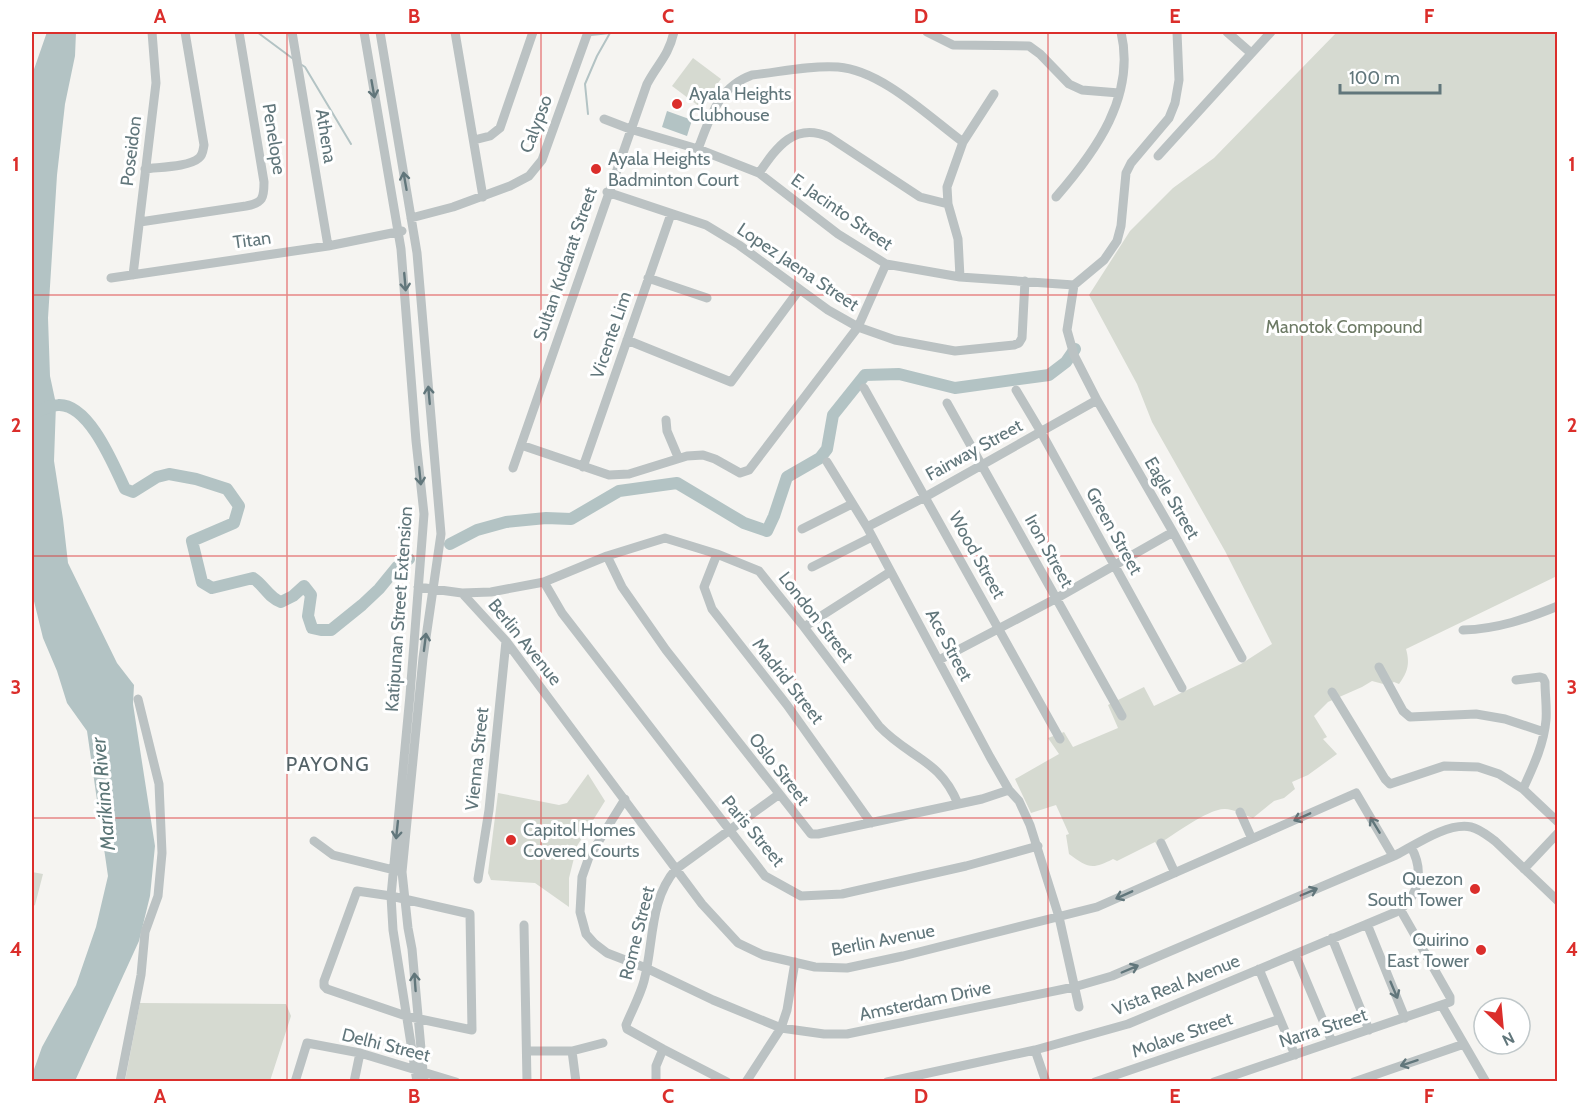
<svg xmlns="http://www.w3.org/2000/svg" width="1589" height="1113" font-family="Cabin,sans-serif">
	<style>
		.green { fill: #d6dad1 }
		.water { fill: #b3c3c4 }
		.lines { fill: none; stroke-linecap: round; stroke-linejoin: round }
		.stream { stroke: #b3c3c4; stroke-width: 2 }
		.river { stroke: #b3c3c4; stroke-width: 12 }
		.minor { stroke: #bbc2c3; stroke-width: 9 }
		.oneway { stroke: #61767b }
		.grid { fill: none; stroke: #db2e2b; stroke-width: 1.5; stroke-opacity: 0.55 }
		.poi-dot { fill: #db2e2b; stroke: #fff; stroke-width: 2 }
		.labels { text-anchor: middle; dominant-baseline: central; stroke-width: 6; stroke-linejoin: round; paint-order: stroke }
		.poi-label { font-size: 18px; fill: #61767b; stroke: #fff; text-anchor: start }
		.street-label { font-size: 18px; fill: #61767b; stroke: #fff }
		.park-label { font-size: 18px; fill: #6c7964; stroke: #fff }
		.neighbourhood-label { font-size: 20px; letter-spacing: 1.5px; fill: #536267; stroke: #fff }
		.water-label { font-size: 20px; font-style: italic; fill: #5c7677; stroke: #fff }
		.neatline { fill: none; stroke: #db2e2b; stroke-width: 2 }
		.grid-label { font-size: 20px; text-anchor: middle; font-weight: bold; fill: #db2e2b }
	</style>
	<rect width="100%" height="100%" fill="#f5f4f1"/>
	<path class="green" d="M1337,32H1557V576L1406,649C1410,663 1408,672 1399,684L1394,682L1387,685L1372,681L1362,687L1328,702L1314,716L1327,737L1323,739L1337,754L1308,775L1292,782L1295,789L1284,798L1274,801L1253,818C1244,815 1233,809 1225,809C1209,808 1172,836 1157,845L1155,842L1117,861L1113,859C1092,870 1088,868 1069,854L1066,835L1069,834L1056,805L1031,813L1015,779L1059,754L1048,738L1064,732L1073,747L1118,728L1108,705L1144,687L1154,706L1241,664L1272,644L1225,551L1152,422L1137,384L1089,295L1130,231L1173,188L1214,158Z
		M693,58L721,79L700,107L672,86Z
		M588,774L605,801L577,846L569,878V907L535,883L491,880L488,873L498,793L559,805L567,803Z
		M32,872L43,874L35,905L32,907Z
		M140,1003L286,1004L291,1016L270,1081H125Z"/>
	<path class="water" d="M47,32H76L75,56L65,104L57,175L48,318L50,376L56,404L54,461L63,519L68,563L117,663L134,685L133,704L155,846L150,896L139,941L75,1081H32V1075L42,1047L76,985L96,927L108,876L87,731L67,703L57,671L43,638L32,593V75Z
		M667,111L692,120L687,136L662,127Z"/>
	<g class="lines">
		<path class="stream" d="M257,32L292,58
			M302,65L305,67L351,144
			M588,114L585,84L597,56L610,33L591,35"/>
		<path class="river" d="M32,414C39,411 49,405 58,405C89,403 114,466 125,489L133,492L157,477L169,474L196,479L227,489L239,506L234,523L192,541L202,582L212,588L253,578C264,585 269,598 281,602L293,596L304,586L311,595L308,616L312,628L321,630H331L362,605L379,589L397,567L409,559
			M450,544L477,530L506,522L546,518L571,519L619,491L677,483L744,523L767,531L774,516L787,477L820,458L827,449L833,415L865,375L899,374L955,388L1049,375L1066,362L1075,349"/>
		<path class="minor" d="M292,32L328,246
			M364,32L401,249L416,441L424,514L410,695L391,896L393,930L417,1082
			M380,32L417,253L441,534L423,658L402,872L408,928L412,949L424,1082
			M455,32L483,197
			M927,32L953,45L1029,46L1040,54L1069,84L1082,90L1119,93
			M1177,32L1179,80L1175,103L1169,118L1131,163L1126,173L1121,226L1117,241L1104,260L1074,285L1067,330L1074,355L1097,400L1173,532L1242,658
			M1227,32L1251,53
			M604,119L630,129L698,149L759,173L838,234L886,264L960,277L1074,285
			M474,140L490,136L500,128L533,32
			M698,149C710,118 718,87 752,75C780,72 810,65 838,67C881,70 929,117 963,142
			M1158,156L1271,32
			M145,169C159,167 189,167 199,158C203,155 203,150 204,145L185,32
			M759,173C777,147 794,122 829,137L920,197L948,204
			M607,192L706,225L739,245L828,310L858,327L895,340L955,351L1014,345L1019,343L1022,338L1025,281
			M1056,197C1096,151 1136,96 1121,32
			M411,218L453,207L510,186L529,176L542,160L588,32
			M140,222L246,206C263,203 264,198 264,182L239,32
			M133,275L156,83L152,32
			M960,277L958,239L948,204L947,187L963,142L994,94
			M111,278L328,246L402,231
			M648,278L707,298
			M627,340L731,382L799,290
			M864,388L1060,739
			M1016,390L1041,432L1182,688
			M947,403L1122,716
			M666,420L667,431L678,457
			M521,445L609,475L629,474L687,456L703,455L715,459L740,473L749,470L858,327L886,264
			M827,462L867,527L990,757L1009,790L1019,801L1030,825L1059,917L1079,1007
			M583,467L671,214
			M513,468L647,84C658,63 668,57 674,32
			M867,527L925,497L1097,400
			M802,529L852,504
			M717,554L704,587L712,609L787,705L871,823
			M607,556L622,587L666,650L811,834H818L982,799L1009,790
			M812,567L872,537
			M544,582L562,613L765,876L801,896L842,894L966,866L1038,846
			M418,587L462,593L506,641L702,904L738,943L763,955L815,967L847,968L903,956L1097,907L1356,793L1393,856
			M462,593L491,592L544,582L607,556L665,538L717,554L759,571L804,627L879,726C909,758 940,759 958,804
			M804,627L890,572
			M1463,630C1498,629 1526,619 1558,606
			M939,660L1057,598L1173,532
			M1379,667L1403,711L1410,717L1476,714L1505,719L1544,732
			M1516,680L1540,677L1543,678L1545,682C1545,694 1547,708 1546,720C1544,744 1533,767 1523,789
			M1332,692L1385,779L1390,784L1444,766L1478,767L1499,774L1523,789L1558,822
			M625,799L589,857L582,877L580,912L586,934L594,943L607,953L646,968L713,1000L781,1028L824,1034H847L1074,987L1112,976L1396,855C1415,845 1448,822 1471,827C1480,829 1488,836 1495,841L1558,901
			M1240,812L1252,839
			M314,841L333,855L398,871
			M1161,843L1175,873
			M1524,869L1558,833
			M478,879L489,810L506,641
			M357,891L391,896L470,914L472,1030L406,1016L327,989L324,986V981Z
			M1367,924L1405,1018
			M524,925L527,1082
			M1332,938L1369,1030
			M1295,954L1332,1042
			M1259,969L1295,1055
			M1442,1006L1486,1082
			M1035,1050L1046,1082
			M527,1051H572L603,1043
			M572,1051L576,1082
			M120,1082L141,975L145,932L158,896L162,853L159,784L138,699
			M295,1082L307,1043L360,1053L456,1082
			M354,1082L360,1053
			M656,1082V1066L663,1049
			M727,1082L663,1049L627,1029L626,1025C632,1010 640,996 644,981C654,943 649,900 676,869L778,795
			M746,1082L781,1028L787,1010L795,962
			M887,1082L1035,1050L1128,1024L1396,912C1420,897 1424,870 1411,847
			M1095,1082L1280,1019
			M1214,1082L1450,1002V997L1400,909
			M1354,1082L1464,1044"/>
	</g>
	<defs><path id="oneway-shaft" d="M-6 0H5M1.5-3L5.5 0L1.5 3" fill="none" stroke-width="1.6" stroke-linecap="round" stroke-linejoin="round" transform="scale(1.5)"/></defs>
	<g class="oneway">
		<use href="#oneway-shaft" transform="translate(373 89) rotate(80)"/>
		<use href="#oneway-shaft" transform="translate(405 181) rotate(-100)"/>
		<use href="#oneway-shaft" transform="translate(405 282) rotate(85)"/>
		<use href="#oneway-shaft" transform="translate(429 395) rotate(-95)"/>
		<use href="#oneway-shaft" transform="translate(420 476) rotate(84)"/>
		<use href="#oneway-shaft" transform="translate(425 642) rotate(-83)"/>
		<use href="#oneway-shaft" transform="translate(1302 817) rotate(156)"/>
		<use href="#oneway-shaft" transform="translate(1375 825) rotate(-121)"/>
		<use href="#oneway-shaft" transform="translate(397 830) rotate(96)"/>
		<use href="#oneway-shaft" transform="translate(1309 892) rotate(-23)"/>
		<use href="#oneway-shaft" transform="translate(1124 895) rotate(156)"/>
		<use href="#oneway-shaft" transform="translate(1130 969) rotate(-23)"/>
		<use href="#oneway-shaft" transform="translate(415 982) rotate(-94)"/>
		<use href="#oneway-shaft" transform="translate(1394 990) rotate(67)"/>
		<use href="#oneway-shaft" transform="translate(1409 1063) rotate(162)"/>
	</g>
	<path class="grid" d="M287,32V1082M541,32V1082M795,32V1082M1048,32V1082M1302,32V1082M32,295H1558M32,556H1558M32,818H1558"/>
	<g class="poi-dot">
		<circle cx="677" cy="104" r="6"/>
		<circle cx="596" cy="169" r="6"/>
		<circle cx="511" cy="840" r="6"/>
		<circle cx="1475" cy="889" r="6"/>
		<circle cx="1481" cy="950" r="6"/>
	</g>
	<g class="labels">
		<g class="poi-label">
			<text x="689" y="94">Ayala Heights<tspan x="689" dy="21">Clubhouse</tspan></text>
			<text x="608" y="159">Ayala Heights<tspan x="608" dy="21">Badminton Court</tspan></text>
			<text x="523" y="830">Capitol Homes<tspan x="523" dy="21">Covered Courts</tspan></text>
			<text x="1463" y="879" text-anchor="end">Quezon<tspan x="1463" dy="21">South Tower</tspan></text>
			<text x="1469" y="940" text-anchor="end">Quirino<tspan x="1469" dy="21">East Tower</tspan></text>
		</g>
		<g class="street-label">
			<text transform="translate(536 124) rotate(-69)">Calypso</text>
			<text transform="translate(326 136) rotate(81)">Athena</text>
			<text transform="translate(274 139) rotate(81)">Penelope</text>
			<text transform="translate(131 151) rotate(-83)">Poseidon</text>
			<text transform="translate(842 212) rotate(35)">E. Jacinto Street</text>
			<text transform="translate(252 240) rotate(-8)">Titan</text>
			<text transform="translate(565 264) rotate(-71)">Sultan Kudarat Street</text>
			<text transform="translate(798 267) rotate(34)">Lopez Jaena Street</text>
			<text transform="translate(611 335) rotate(-71)">Vicente Lim</text>
			<text transform="translate(974 450) rotate(-29)">Fairway Street</text>
			<text transform="translate(1172 498) rotate(60)">Eagle Street</text>
			<text transform="translate(1114 531) rotate(61)">Green Street</text>
			<text transform="translate(1049 551) rotate(61)">Iron Street</text>
			<text transform="translate(977 555) rotate(61)">Wood Street</text>
			<text transform="translate(399 609) rotate(-86)">Katipunan Street Extension</text>
			<text transform="translate(816 617) rotate(52)">London Street</text>
			<text transform="translate(525 642) rotate(51)">Berlin Avenue</text>
			<text transform="translate(949 645) rotate(62)">Ace Street</text>
			<text transform="translate(788 681) rotate(52)">Madrid Street</text>
			<text transform="translate(477 759) rotate(-84)">Vienna Street</text>
			<text transform="translate(779 769) rotate(52)">Oslo Street</text>
			<text transform="translate(753 831) rotate(50)">Paris Street</text>
			<text transform="translate(637 933) rotate(-76)">Rome Street</text>
			<text transform="translate(883 940) rotate(-11)">Berlin Avenue</text>
			<text transform="translate(1176 985) rotate(-22)">Vista Real Avenue</text>
			<text transform="translate(925 1001) rotate(-12)">Amsterdam Drive</text>
			<text transform="translate(1323 1028) rotate(-18)">Narra Street</text>
			<text transform="translate(1182 1035) rotate(-19)">Molave Street</text>
			<text transform="translate(386 1045) rotate(14)">Delhi Street</text>
		</g>
		<g class="park-label">
			<text x="1344" y="327">Manotok Compound</text>
		</g>
		<g class="neighbourhood-label">
			<text x="328" y="764">PAYONG</text>
		</g>
		<g class="water-label">
			<text transform="translate(103 794) rotate(-95)">Marikina River</text>
		</g>
	</g>
	<rect width="1589" height="1113" fill="none" stroke="#ffffff" stroke-width="66"/>
	<g transform="translate(1502 1026) rotate(154)"><circle r="28" fill="#ffffff" stroke="#c0c8ca" stroke-width="1.5"/>
	<path d="M0-4.5L10 22L0 15L-10 22Z" fill="#db2e2b"/>
	<text y="-9" font-size="16" font-weight="bold" text-anchor="middle" fill="#61767b">N</text>
	</g>
	<path d="M1340 84v9h100v-9" fill="none" stroke="#61767b" stroke-width="3"/>
	<text x="1349" y="84" font-size="18" fill="#61767b" stroke="#ffffff" stroke-width="4.5" paint-order="stroke">100 m</text>
	<rect x="33" y="33" width="1523" height="1047" class="neatline"/>
	<g class="grid-label">
		<text x="160" y="23">A</text>
		<text x="414" y="23">B</text>
		<text x="668" y="23">C</text>
		<text x="921" y="23">D</text>
		<text x="1175" y="23">E</text>
		<text x="1429" y="23">F</text>
		<text x="16" y="171">1</text>
		<text x="1572" y="171">1</text>
		<text x="16" y="432">2</text>
		<text x="1572" y="432">2</text>
		<text x="16" y="694">3</text>
		<text x="1572" y="694">3</text>
		<text x="16" y="956">4</text>
		<text x="1572" y="956">4</text>
		<text x="160" y="1103">A</text>
		<text x="414" y="1103">B</text>
		<text x="668" y="1103">C</text>
		<text x="921" y="1103">D</text>
		<text x="1175" y="1103">E</text>
		<text x="1429" y="1103">F</text>
	</g>
</svg>
